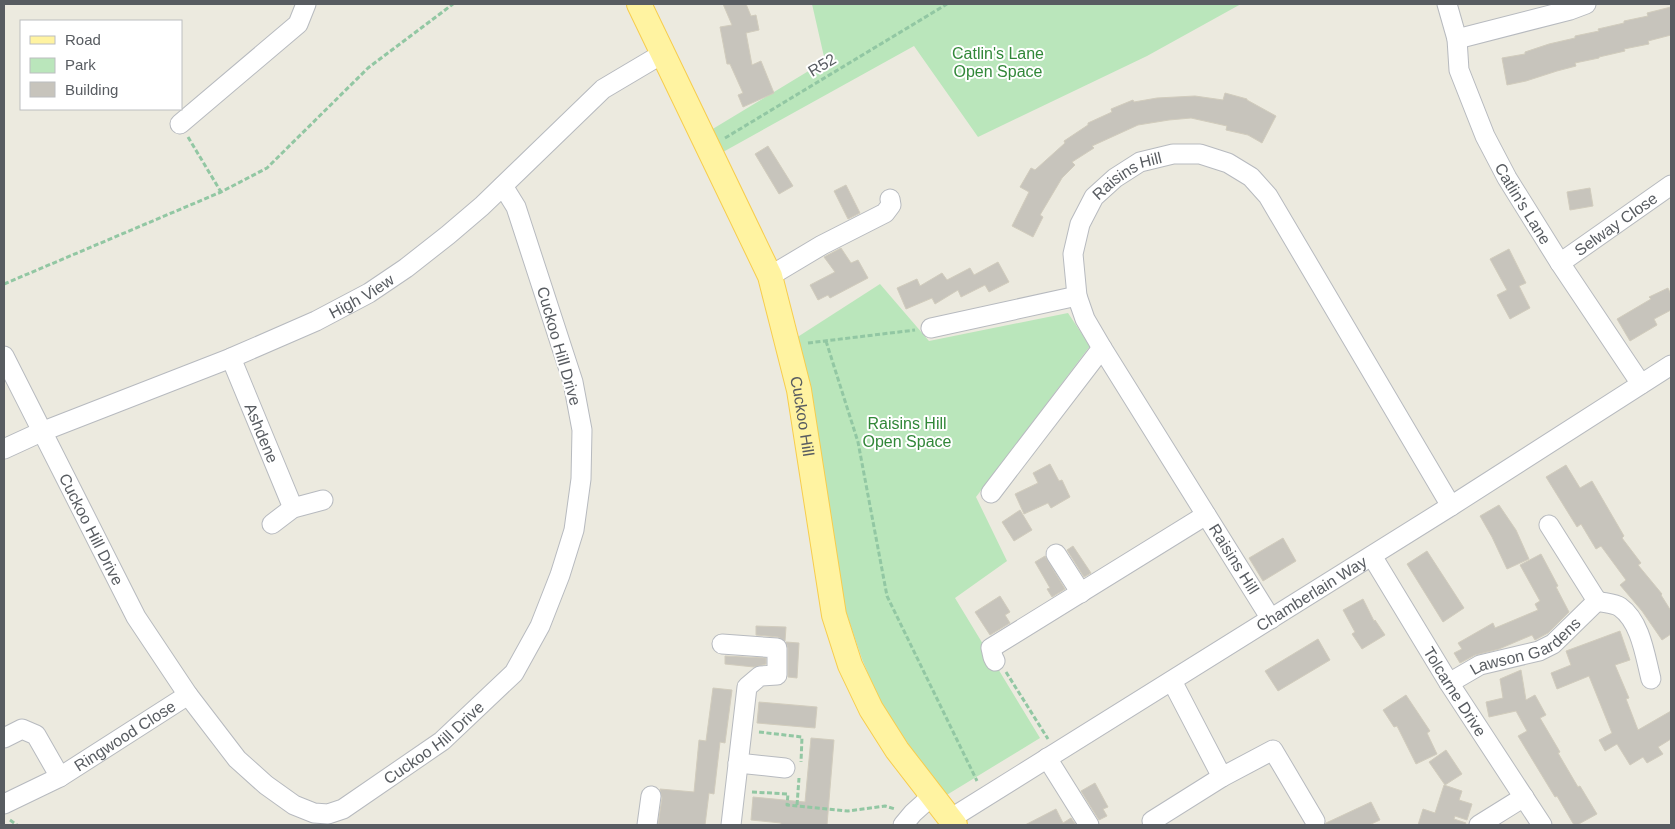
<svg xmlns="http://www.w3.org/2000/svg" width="1675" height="829" font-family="Helvetica,sans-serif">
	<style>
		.park { fill: #bae6bb }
		.building { fill: #c7c4bc; stroke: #d1ccbd }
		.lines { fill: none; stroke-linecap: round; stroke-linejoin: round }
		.minor-casing { stroke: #b7babf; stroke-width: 21 }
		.major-casing { stroke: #f7cd4d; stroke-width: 26 }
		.path { stroke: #92c7a3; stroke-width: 3; stroke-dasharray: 5 2.5; stroke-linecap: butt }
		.minor { stroke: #fff; stroke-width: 19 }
		.major { stroke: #fff3a1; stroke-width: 24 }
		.labels { text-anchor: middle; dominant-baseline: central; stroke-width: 4; stroke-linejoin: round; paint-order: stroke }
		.park-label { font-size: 16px; fill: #318738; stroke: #fff }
		.street-label { font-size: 16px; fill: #585c61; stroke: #fff }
	</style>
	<rect width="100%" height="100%" fill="#eceadf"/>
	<path class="park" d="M812,4H1241L1147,56L978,137L914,46L723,152L711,130L825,61Z
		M880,284L929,341L1068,313L1090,346L976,497L1007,561L955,598L1040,738L945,796L881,705L862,659L844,606L796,338Z"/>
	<path class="building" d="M723,4H746L751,16L756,15L759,30L746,33L752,65L761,61L774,93L743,107L738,95L743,93L730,64H727L720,27L732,25Z
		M1671,7V35L1648,41L1649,44L1624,49L1625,51L1599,57V58L1575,63L1576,66L1557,71L1526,81L1507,85L1502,58L1525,54V52L1549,44L1575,38V36L1599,31L1598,29L1624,23V21L1648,16L1647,13Z
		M1225,93L1247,99V100L1276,116L1262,143L1248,135L1226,130L1227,126L1191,118L1169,120L1138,125L1092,146L1094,148L1072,162L1075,165L1062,178L1040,215L1043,217L1033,237L1012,226L1029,192L1020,187L1031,168L1035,170L1065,143L1064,141L1088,125V123L1112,112L1111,109L1133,100L1134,102L1157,98L1195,96L1223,100Z
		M768,146L793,186L779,194L755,154Z
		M846,185L860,213L848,219L834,191Z
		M1590,188L1593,206L1570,210L1567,192Z
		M841,248L851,263L858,260L868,278L830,298L828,295L818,300L810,285L835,272L824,257Z
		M1509,249L1526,283L1519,286L1530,308L1510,319L1497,295L1507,290L1490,259Z
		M998,262L1009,282L989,292L985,285L961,297L958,290L935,304L932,298L906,309L897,288L917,279L920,286L942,273L947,280L970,268L974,275Z
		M1668,288L1671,295V310L1654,319L1657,325L1630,341L1617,319L1651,299L1649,297Z
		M1050,464L1059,481L1062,480L1070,497L1051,508L1048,503L1024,514L1015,494L1038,483L1033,473Z
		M1566,465L1580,488L1592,481L1624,536L1622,538L1641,563L1638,565L1662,594L1661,595L1671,611V634L1662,640L1642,611L1620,585L1626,580L1601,546L1596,549L1581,524L1577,527L1546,477Z
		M1499,505L1516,530L1529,559L1507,569L1492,537L1480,516Z
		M1020,510L1032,530L1014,541L1002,522Z
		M1283,538L1296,561L1263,581L1249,558Z
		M1073,546L1091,573L1084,577L1067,550Z
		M1427,551L1464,608L1443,622L1407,564Z
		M1541,554L1558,586L1556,587L1569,612L1548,633L1535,640L1532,635L1499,649L1475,655L1460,663L1454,653L1462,649L1458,643L1493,623L1495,628L1538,610L1535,604L1540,601L1520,565Z
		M1045,556L1065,589L1052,597L1047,589L1050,588L1035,562Z
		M1000,596L1010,612L1005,615L1010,623L990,635L975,612Z
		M1363,599L1374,621L1375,620L1385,635L1362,649L1352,634L1355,632L1343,610Z
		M756,626L786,627L785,641L778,637L756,635Z
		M1620,631L1630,660L1615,665L1629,698L1626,699L1638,730L1671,711V739L1658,747L1663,754L1647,763L1643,757L1630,765L1617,744L1605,751L1599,740L1612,733L1589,676L1557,689L1551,673L1571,665L1566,651Z
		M1318,639L1330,660L1278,691L1265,671Z
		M786,642L799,643L797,678L788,677V648Z
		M725,656L766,658V664L754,667L725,664Z
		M1521,670L1526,700L1535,695L1546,715L1540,718L1560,752L1558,753L1578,787L1580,786L1597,814L1577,825H1574L1557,796L1555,797L1518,736L1527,731L1516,711L1489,717L1486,702L1503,698L1500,679Z
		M713,688L732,690L725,743L720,742L714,794L709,793L705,825H658L662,798L660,789L694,792L699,740L706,741Z
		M1406,695L1430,731L1427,733L1437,754L1416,764L1397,726L1394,727L1383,710Z
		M759,702L817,707L815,728L757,723Z
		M811,738L834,740L827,825H781V823L751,820L753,797L805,802Z
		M1446,750L1462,774L1445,785L1429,762Z
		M1095,783L1108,807L1103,809L1107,816L1099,820L1081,791Z
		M1444,785L1462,791L1459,800L1472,804L1467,820L1455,816L1454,819L1466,823L1465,825H1418L1423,809L1435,813Z
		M1371,802L1380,820L1369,825H1325L1326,823Z
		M1056,809L1063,823L1071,818L1076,825H1025Z"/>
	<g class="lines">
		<defs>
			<g id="minor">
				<path id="s1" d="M1447,4L1457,39L1459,70L1485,136L1507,178L1560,263L1641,384"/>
				<path d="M1457,39L1570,10L1586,4"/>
				<path d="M180,124L298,24L306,4"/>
				<path id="s2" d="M1560,263L1671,185"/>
				<path d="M770,276L822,245L885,213L891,205L890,199"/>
				<path d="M931,328L1077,296"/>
				<path id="s3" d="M4,356L136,617L188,695L237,759L266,785L294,805L314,813L328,814L343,809L442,741L514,673L540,626L560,575L574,530L581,479L582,430L573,382L516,207L503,186"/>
				<path id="s4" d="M231,358L293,508"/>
				<path id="s5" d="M4,449L41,432L231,358L316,321L369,293L406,268L448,235L482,206L603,89L662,54"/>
				<path d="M991,493L1102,348"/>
				<path d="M272,524L293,508L323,500"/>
				<path d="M1056,554L1081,593"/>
				<path id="s6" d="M1372,556L1449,683L1542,825"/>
				<path d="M1597,601C1603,603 1614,603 1620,607C1641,622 1645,656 1651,679"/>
				<path id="s7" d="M1271,619L1102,348L1085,319L1077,296L1073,254L1080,224L1094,197L1115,178L1140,162L1173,154H1200L1228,163L1251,177L1268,196L1451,506"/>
				<path d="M722,644L777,648V675L760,676L747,687L731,825"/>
				<path d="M995,661L993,657L991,648L1206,515"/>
				<path d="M1172,681L1222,777L1273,750L1315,821"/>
				<path id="s8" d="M1449,683L1480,665L1539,651L1553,644L1597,601L1549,525"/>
				<path d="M4,738L22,729L36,735L60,777"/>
				<path d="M1047,758L1089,825"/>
				<path d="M738,763L785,768"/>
				<path id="s9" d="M4,804L60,777L188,695"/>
				<path id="s10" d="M950,819L1451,506L1671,365"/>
				<path d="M1152,821L1222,777"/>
				<path d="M647,825L651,796"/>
				<path d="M903,825L913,813L933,795"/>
				<path d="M1479,825L1524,797"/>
			</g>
			<g id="major">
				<path id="s11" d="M639,4L770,276L799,390L834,615L850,665L871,709L897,750L955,825"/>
			</g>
		</defs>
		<use href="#minor" class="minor-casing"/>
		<use href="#major" class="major-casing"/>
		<path class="path" d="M188,137L221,192
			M725,138L947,4
			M4,284L221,192L267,168L368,68L453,4
			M826,341L858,442L887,596L977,781
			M808,343L915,330
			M1006,672L1048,739
			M759,732L802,737L801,762
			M752,792L788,794L787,805L848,811L885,806L895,809
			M797,805L799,778
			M10,820L17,825"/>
		<use href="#minor" class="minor"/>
		<use href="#major" class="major"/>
	</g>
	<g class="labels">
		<g class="park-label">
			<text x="998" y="53">Catlin's Lane<tspan x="998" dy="18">Open Space</tspan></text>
			<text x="907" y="423">Raisins Hill<tspan x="907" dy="18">Open Space</tspan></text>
		</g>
		<g class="street-label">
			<text transform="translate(822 65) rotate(-31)">R52</text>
			<text stroke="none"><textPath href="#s7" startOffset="521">Raisins Hill</textPath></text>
			<text stroke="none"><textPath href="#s1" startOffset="216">Catlin's Lane</textPath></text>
			<text stroke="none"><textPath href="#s2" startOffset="68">Selway Close</textPath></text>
			<text stroke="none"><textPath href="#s5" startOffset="389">High View</textPath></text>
			<text transform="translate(559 346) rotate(74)">Cuckoo Hill Drive</text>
			<text stroke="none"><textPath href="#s11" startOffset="446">Cuckoo Hill</textPath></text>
			<text stroke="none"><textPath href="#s4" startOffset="81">Ashdene</textPath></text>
			<text stroke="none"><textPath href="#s3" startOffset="194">Cuckoo Hill Drive</textPath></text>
			<text transform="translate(1234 559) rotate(58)">Raisins Hill</text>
			<text stroke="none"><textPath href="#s10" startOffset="426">Chamberlain Way</textPath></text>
			<text stroke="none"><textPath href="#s8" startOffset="86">Lawson Gardens</textPath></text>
			<text stroke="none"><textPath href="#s6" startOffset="159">Tolcarne Drive</textPath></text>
			<text stroke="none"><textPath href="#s9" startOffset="139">Ringwood Close</textPath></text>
			<text stroke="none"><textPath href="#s3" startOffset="704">Cuckoo Hill Drive</textPath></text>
		</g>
	</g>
	<rect width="1675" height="829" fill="none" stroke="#585c61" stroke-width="10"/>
	<rect x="20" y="20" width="162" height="90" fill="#ffffff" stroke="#bcbec0"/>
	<rect x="30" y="36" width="25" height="8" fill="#fff3a1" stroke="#bcbec0"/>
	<text x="65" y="45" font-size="15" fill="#585c61">Road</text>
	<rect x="30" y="58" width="25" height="15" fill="#bae6bb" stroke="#bcbec0"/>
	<text x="65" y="70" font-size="15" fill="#585c61">Park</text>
	<rect x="30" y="82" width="25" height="15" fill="#c7c4bc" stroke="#bcbec0"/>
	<text x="65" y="95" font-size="15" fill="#585c61">Building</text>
</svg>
